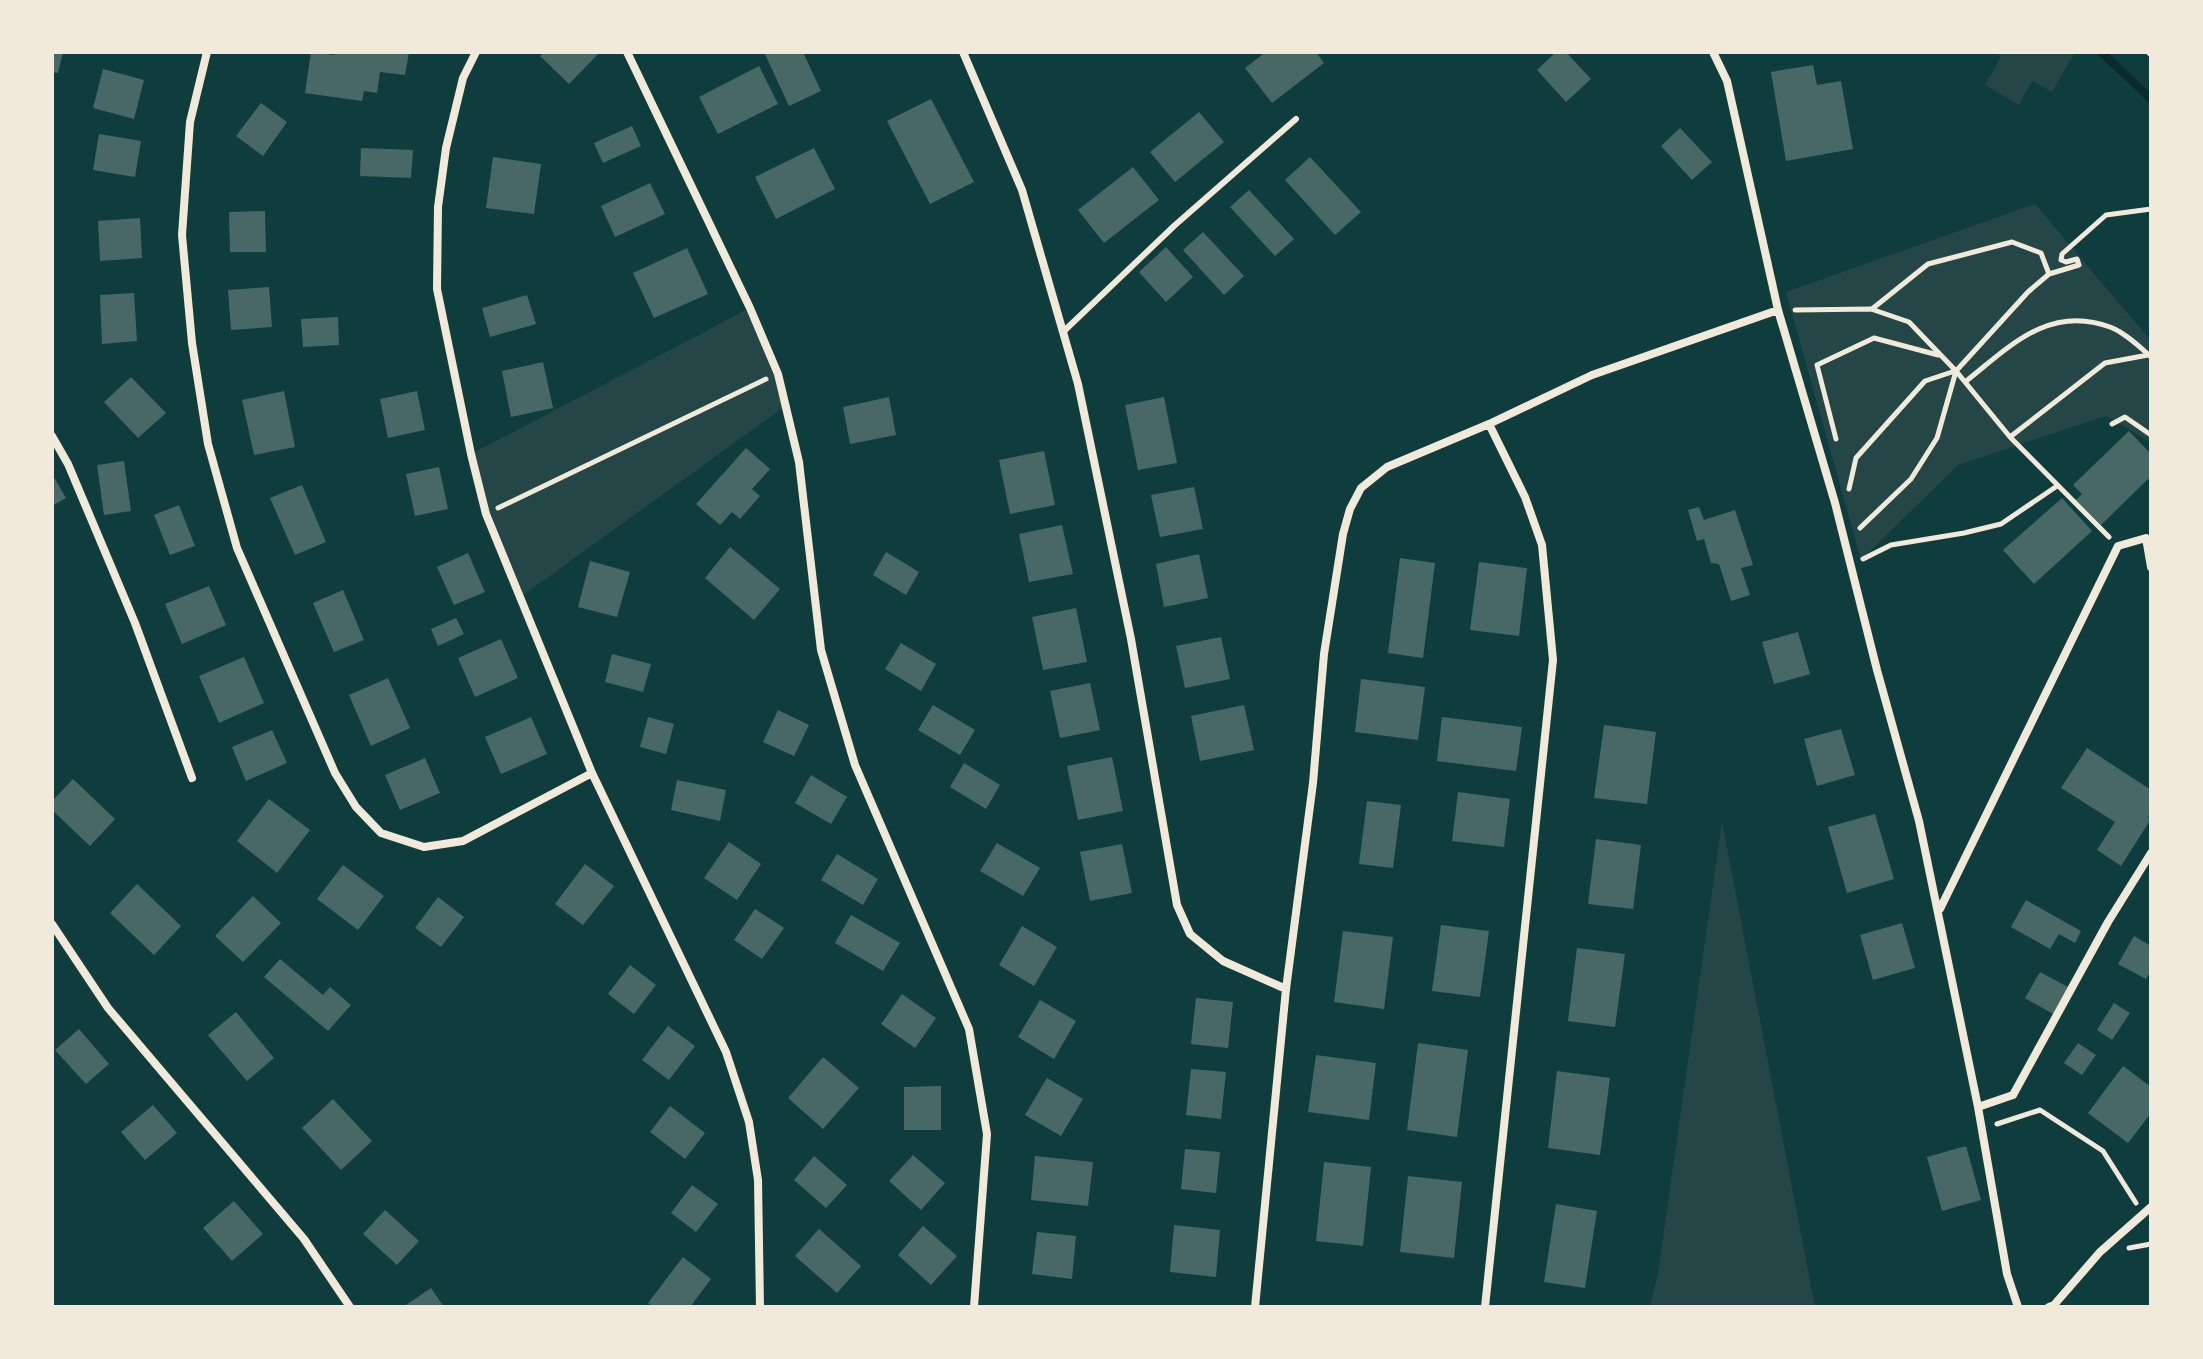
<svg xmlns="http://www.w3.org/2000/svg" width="2203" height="1359" font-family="Barlow,sans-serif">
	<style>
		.green { fill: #244646 }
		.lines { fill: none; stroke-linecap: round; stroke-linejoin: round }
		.stream { stroke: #0a2a2b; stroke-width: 8 }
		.building { fill: #486865 }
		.path { stroke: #f1e9da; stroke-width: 5 }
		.service { stroke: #f1e9da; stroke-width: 6 }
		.minor { stroke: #f1e9da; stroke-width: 8 }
	</style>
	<rect width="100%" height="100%" fill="#0f3d3e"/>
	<path class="green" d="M1995,52H2075L2052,92L2032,81L2019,105L1985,85L2001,57Z
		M2035,204L2151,341V442L2106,416L1958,465L1861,560L1786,292Z
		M750,308L787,405L519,598L486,514L471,454Z
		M1722,822L1815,1307H1650L1658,1273Z"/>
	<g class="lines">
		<path class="stream" d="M2101,52L2151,99"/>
	</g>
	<path class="building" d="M52,52H63L58,73L52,72Z
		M311,52L335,55V52H409L405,75L380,72L377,93L364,91L362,101L305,93Z
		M545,52H600L569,84L540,56Z
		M764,52H803L821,91L789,106Z
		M1266,52H1316L1324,63L1272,103L1245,68Z
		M1556,52H1566L1591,79L1566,102L1537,70Z
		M1813,65L1817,85L1841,81L1853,149L1786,161L1771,72Z
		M759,66L778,104L718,134L699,97Z
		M103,69L144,80L134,119L93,108Z
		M931,99L974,182L930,204L887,121Z
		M261,103L287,122L263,156L236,136Z
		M1199,112L1224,142L1175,182L1150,152Z
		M632,126L641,146L603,163L594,143Z
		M1680,128L1712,162L1692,180L1661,146Z
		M99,134L141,141L135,177L93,170Z
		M361,148L413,150L411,178L360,176Z
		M814,148L835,189L776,219L755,177Z
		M493,157L541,164L534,214L486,208Z
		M1310,157L1361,212L1335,235L1285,180Z
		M1133,167L1159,200L1104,243L1078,210Z
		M650,183L665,214L615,237L601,206Z
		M1249,190L1294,239L1275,256L1230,207Z
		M265,211L266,252H230L229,212Z
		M140,218L142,258L100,261L98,221Z
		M1203,232L1244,276L1224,295L1183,250Z
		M1166,247L1193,277L1166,302L1139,272Z
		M687,248L708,294L654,318L633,273Z
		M269,287L272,327L231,330L228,290Z
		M134,293L137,341L102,344L100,295Z
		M527,295L536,324L490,337L482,308Z
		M338,317L339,345L303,347L301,319Z
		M543,362L553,408L511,417L502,371Z
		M131,377L166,413L138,438L104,402Z
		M284,391L295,447L254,455L242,400Z
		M417,391L425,430L388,438L380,399Z
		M889,397L896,435L850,444L843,407Z
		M1164,397L1177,463L1138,470L1125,405Z
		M2129,431L2151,454V482L2148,479L2101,525L2076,500L2082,494L2073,485Z
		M746,448L770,469L752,489L760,496L740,519L732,512L720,525L696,504Z
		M1044,451L1055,505L1010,514L999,460Z
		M124,461L131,511L104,515L97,465Z
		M439,467L448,509L415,516L406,474Z
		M52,474L66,498L52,506Z
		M302,485L326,542L295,555L270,498Z
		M1194,487L1203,529L1160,537L1151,495Z
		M2062,498L2092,531L2034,584L2003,550Z
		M179,505L195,546L170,555L154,515Z
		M1699,507L1704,520L1735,510L1753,565L1741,568L1750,595L1731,601L1719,564L1711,563L1704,539L1697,541L1688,510Z
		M1062,525L1073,574L1029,582L1019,534Z
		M730,547L780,589L754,620L705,578Z
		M886,552L919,572L906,595L873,575Z
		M468,553L485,592L454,605L437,567Z
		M1199,554L1208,598L1164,607L1156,564Z
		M1400,558L1435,563L1423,658L1388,653Z
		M590,561L630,572L617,617L578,607Z
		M1479,562L1527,568L1519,636L1470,630Z
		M209,586L226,625L182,644L165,604Z
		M343,590L364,640L334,652L313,603Z
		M1076,608L1087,662L1043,670L1032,617Z
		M456,618L464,634L438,646L431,629Z
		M1798,632L1810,674L1774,684L1762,642Z
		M1221,637L1230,679L1185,688L1176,646Z
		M501,639L518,678L475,697L458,658Z
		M901,643L936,664L921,691L885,669Z
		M612,654L651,664L643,692L605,682Z
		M244,657L264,703L219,723L199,676Z
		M388,678L410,728L371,746L349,695Z
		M1361,679L1425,687L1418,740L1355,732Z
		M1090,683L1100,730L1060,738L1050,691Z
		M933,705L975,730L960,755L918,730Z
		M1244,705L1254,750L1200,761L1191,716Z
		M778,710L809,725L794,756L763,742Z
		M531,717L547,754L501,774L485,737Z
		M648,717L674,724L666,754L640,747Z
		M1442,717L1522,727L1516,771L1437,761Z
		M1604,725L1656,732L1647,804L1594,798Z
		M1841,729L1855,775L1817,786L1804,739Z
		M272,730L287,763L246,781L232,747Z
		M2087,748L2151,790V812L2148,817L2151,819L2121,866L2097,850L2115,822L2061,788Z
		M1112,757L1123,811L1078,820L1067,766Z
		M425,758L440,793L400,810L385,775Z
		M964,763L1000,785L986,809L950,787Z
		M811,775L847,797L831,824L795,803Z
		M73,779L115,819L90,846L52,810V801Z
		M677,780L726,790L720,821L671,810Z
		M1458,792L1510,799L1504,847L1452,841Z
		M269,799L310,830L277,873L237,841Z
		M1367,801L1401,805L1393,868L1359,864Z
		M1875,814L1894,879L1847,893L1828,827Z
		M1596,839L1641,845L1633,909L1588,904Z
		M729,842L761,864L737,900L704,878Z
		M997,843L1040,868L1023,896L980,871Z
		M1122,844L1132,893L1090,901L1080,852Z
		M837,854L878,879L863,905L821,880Z
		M585,864L614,886L583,925L555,904Z
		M343,865L384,896L358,930L317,899Z
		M137,884L181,926L154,955L110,913Z
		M253,896L281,923L243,962L215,936Z
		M438,897L464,917L441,947L415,928Z
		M2026,900L2081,931L2075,943L2059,934L2050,949L2011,927Z
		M755,909L784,928L762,959L734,940Z
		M851,915L900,943L883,971L835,943Z
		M1902,923L1915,968L1873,980L1860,935Z
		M1441,925L1489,931L1480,997L1432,991Z
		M1022,926L1057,947L1034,986L999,965Z
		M1343,931L1393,937L1384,1009L1334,1002Z
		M2134,936L2151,946V970L2146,979L2118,964Z
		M1577,948L1625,954L1615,1027L1568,1021Z
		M280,959L323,995L330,987L351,1005L328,1031L264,977Z
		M630,965L656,985L634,1014L608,994Z
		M2040,972L2068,987L2053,1014L2025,998Z
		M902,994L936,1018L915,1048L881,1024Z
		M1196,998L1233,1002L1228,1048L1191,1044Z
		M1040,1000L1076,1021L1054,1059L1018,1037Z
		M2114,1003L2130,1013L2112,1040L2097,1030Z
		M236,1012L274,1058L247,1081L208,1035Z
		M668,1026L695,1046L669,1080L642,1060Z
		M79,1029L109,1064L86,1084L55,1050Z
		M1418,1043L1468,1050L1457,1137L1407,1130Z
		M2078,1043L2096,1055L2082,1075L2064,1063Z
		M1316,1055L1376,1063L1369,1120L1308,1112Z
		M823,1057L859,1088L823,1129L788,1098Z
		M2123,1066L2151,1087V1113L2128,1143L2088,1113Z
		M1191,1069L1226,1072L1221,1119L1186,1115Z
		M1557,1071L1610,1078L1600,1155L1548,1148Z
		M1047,1078L1083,1099L1061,1136L1025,1115Z
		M941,1086V1130H904V1087Z
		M333,1099L372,1141L341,1170L302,1128Z
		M153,1105L177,1133L145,1160L121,1132Z
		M670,1106L705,1133L685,1159L650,1132Z
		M1966,1146L1981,1200L1942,1211L1927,1157Z
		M1185,1149L1220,1152L1216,1193L1181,1189Z
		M913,1155L945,1183L921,1210L889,1181Z
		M814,1156L847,1185L826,1208L794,1180Z
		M1035,1156L1093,1162L1088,1206L1031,1200Z
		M1324,1162L1371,1167L1363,1246L1316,1241Z
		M1408,1176L1462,1182L1454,1258L1400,1252Z
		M692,1185L718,1204L696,1232L671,1213Z
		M234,1201L263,1234L232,1261L203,1228Z
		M1556,1204L1597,1211L1585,1288L1544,1282Z
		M385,1210L419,1241L397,1265L363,1234Z
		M1174,1225L1220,1230L1216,1277L1170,1272Z
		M923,1226L957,1256L931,1285L898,1255Z
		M819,1229L861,1266L837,1293L795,1256Z
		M1037,1232L1076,1236L1072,1279L1032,1274Z
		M683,1257L711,1279L690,1307H653L648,1303Z
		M431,1288L444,1307H403Z"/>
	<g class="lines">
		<path class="path" d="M1872,309L1928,264L2012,242L2041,253L2049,274
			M1795,310L1871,309L1909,322L1956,371L2010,437L2109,537
			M1965,382C2009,347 2049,304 2110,327C2124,332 2140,347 2151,357
			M2112,424L2125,417L2151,435
			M2010,437L2105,363L2148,355
			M1836,439L1817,365L1874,338L1938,355
			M1849,489L1856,458L1925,381L1955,371
			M498,508L766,379
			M1860,528L1911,479L1937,438L1956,371L2028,292L2049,274L2079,265L2077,259L2066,262L2061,260L2062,254L2106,215L2151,209
			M1863,559L1891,545L1964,533L2001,524L2057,486
			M1997,1124L2040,1110L2103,1151L2136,1203
			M2129,1248L2151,1244"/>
		<path class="service" d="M1063,332L1174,226L1296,119"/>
		<path class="minor" d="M207,52L190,122L182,235L192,343L208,444L237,548L335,773L356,807L381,833L424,847L463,841L592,773
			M476,52L463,78L446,148L438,207L437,289L471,454L486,514L592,773L726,1052L749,1122L758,1180L760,1307
			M627,52L750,308L778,374L799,462L821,650L855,765L969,1029L987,1134L974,1307
			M963,52L1022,190L1078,384L1131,639L1177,905L1190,934L1223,961L1286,989
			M1713,52L1727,81L1778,310L1835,503L1877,670L1919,821L1978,1107L2007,1274L2018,1307
			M2150,52L2151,53
			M52,436L68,464L135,623L192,778
			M1940,909L2118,546L2146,538L2151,567
			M52,924L108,1008L304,1239L350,1307
			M1978,1107L2013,1095L2108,922L2151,853
			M1255,1307L1286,989L1313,783L1324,654L1343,534L1350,509L1361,488L1387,467L1489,424L1592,375L1778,310
			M1485,1307L1553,660L1542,545L1525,497L1489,424
			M2049,1307L2054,1305L2100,1252L2151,1207"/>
	</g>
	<rect width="2203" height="1359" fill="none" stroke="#f1e9da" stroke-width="108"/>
</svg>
